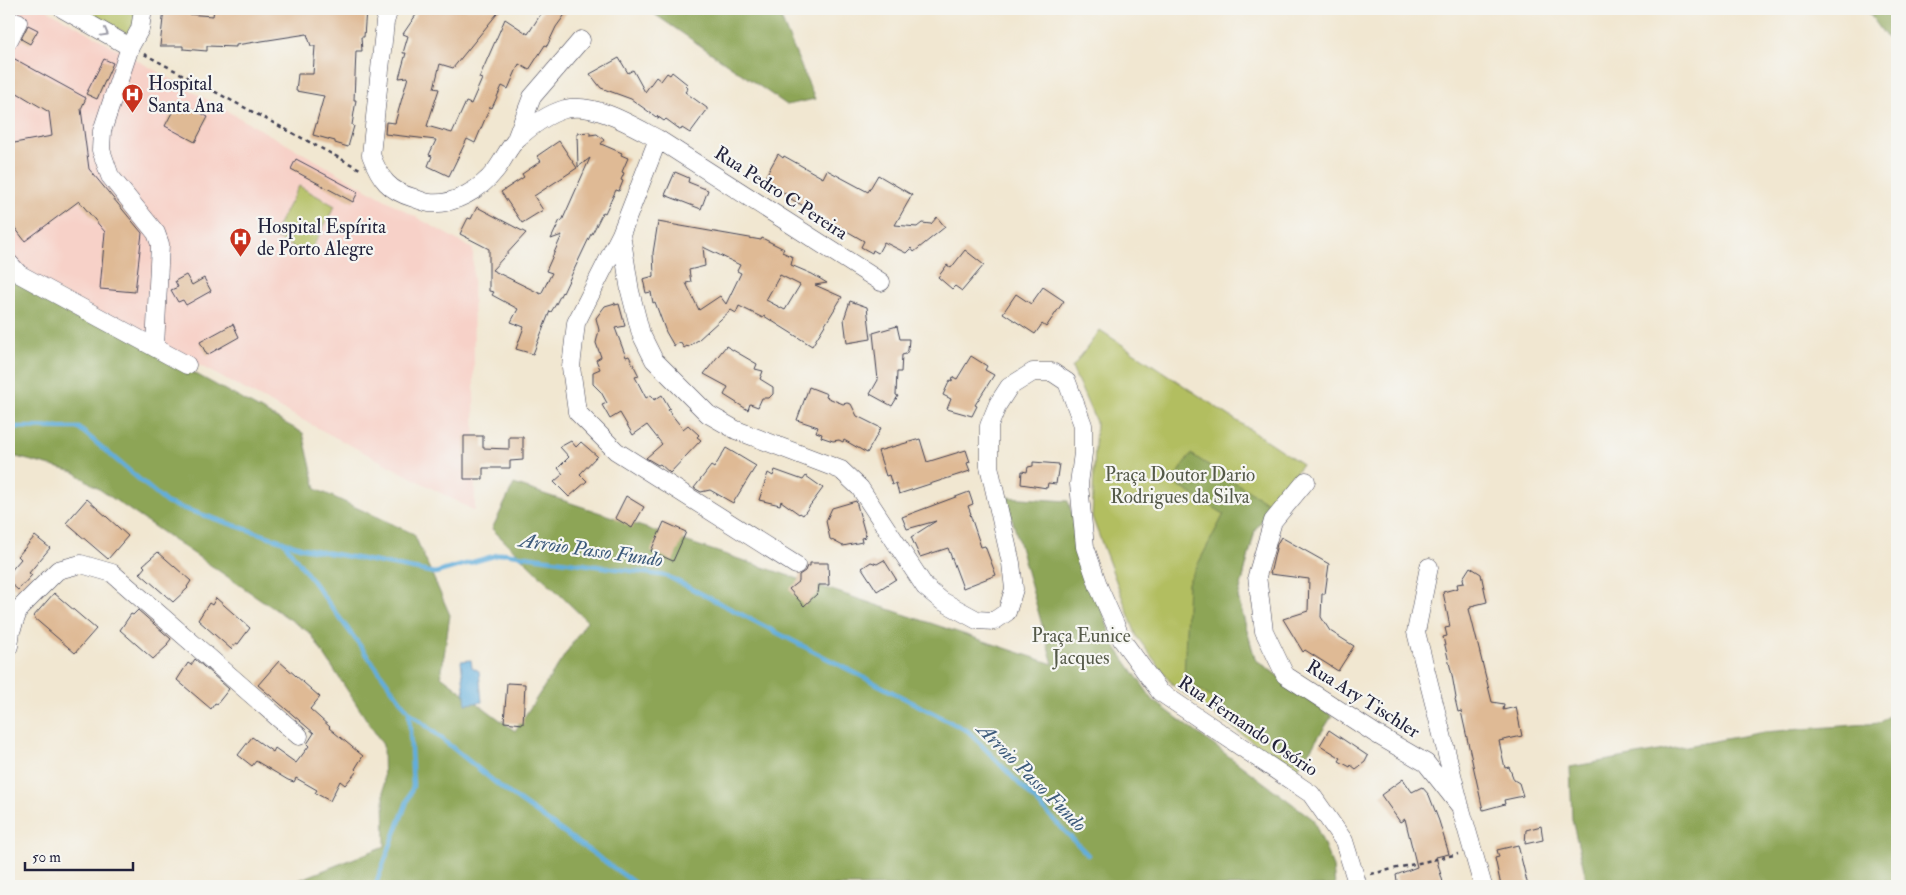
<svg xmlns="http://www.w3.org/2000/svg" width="1906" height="895" font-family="'IM FELL Double Pica',serif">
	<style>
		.built { fill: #f7d1c8 }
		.green { fill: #b2be60; stroke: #6a704e }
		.forest { fill: #8da556; stroke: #586448 }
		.water { fill: #62aedb; stroke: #42688b }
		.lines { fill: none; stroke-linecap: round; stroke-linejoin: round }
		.stream { stroke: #62aedb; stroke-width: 4.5 }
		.building { fill: #dfba95; fill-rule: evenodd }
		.minor-casing { stroke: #414052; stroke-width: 19 }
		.path { stroke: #414052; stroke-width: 2.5; stroke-dasharray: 4 4; stroke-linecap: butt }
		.minor { stroke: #fff; stroke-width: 18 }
		.oneway { stroke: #9c9ca7 }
		.labels { text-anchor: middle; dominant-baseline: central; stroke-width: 4.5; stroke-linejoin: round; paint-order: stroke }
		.poi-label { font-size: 19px; fill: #22223b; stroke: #f6f6f2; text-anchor: start }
		.street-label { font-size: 19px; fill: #22223b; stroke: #f6f6f2 }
		.park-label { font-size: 19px; fill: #545948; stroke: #f6f6f2 }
		.water-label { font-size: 20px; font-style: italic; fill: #3c5a7b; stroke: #f6f6f2 }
	</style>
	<rect width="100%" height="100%" fill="#f6f6f2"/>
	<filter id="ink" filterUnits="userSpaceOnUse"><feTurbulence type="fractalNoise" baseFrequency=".02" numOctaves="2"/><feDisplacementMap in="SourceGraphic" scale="10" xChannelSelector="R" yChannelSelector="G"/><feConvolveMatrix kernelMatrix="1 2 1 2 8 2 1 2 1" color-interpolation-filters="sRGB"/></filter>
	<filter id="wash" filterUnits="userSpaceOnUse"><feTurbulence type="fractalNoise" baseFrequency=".0096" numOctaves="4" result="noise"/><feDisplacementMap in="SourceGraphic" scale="20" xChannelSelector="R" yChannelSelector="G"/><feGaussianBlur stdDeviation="1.12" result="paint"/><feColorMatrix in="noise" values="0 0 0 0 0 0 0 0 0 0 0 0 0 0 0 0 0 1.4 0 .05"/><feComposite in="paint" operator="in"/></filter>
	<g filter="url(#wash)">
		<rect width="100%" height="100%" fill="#f1e7d1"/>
		<path class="built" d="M9,9H46L473,249L475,511L9,265Z"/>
		<path class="green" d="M84,9H136L135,22L129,35Z
			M299,186L335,206L308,255L272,236Z
			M1100,330L1302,464L1255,530L1238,598L1255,659L1332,716L1295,772L1173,685L1137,637L1092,517L1096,422L1072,368Z"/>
		<path class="forest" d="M647,9H777L815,99L787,105Z
			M1866,9H1897V52Z
			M9,271L303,433L316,489L414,534L450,615L441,676L515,731L587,621L492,529L514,484L1053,664L1006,497L1068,501L1113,643L1153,700L1313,819L1333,867L1335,886H284L385,846L383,745L310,633L74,472L9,455Z
			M1191,454L1272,506L1255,530L1238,598L1255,659L1332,716L1301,764L1184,678L1188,583L1224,514L1172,482Z
			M1897,708V886H1588L1572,820L1570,767L1764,732L1880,723Z"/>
		<path class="water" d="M471,660L472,667L479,671L482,702L466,704L461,661Z"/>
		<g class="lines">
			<path class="stream" d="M9,427L79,428L167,503L303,548L435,573L504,553L667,576L968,731L1088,855
				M283,541L409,712L502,788L639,886
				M375,886L413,786L409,712"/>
		</g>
		<g id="blocks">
			<path class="building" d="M164,9H187L186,14L213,16L214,9H366L364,37H361L362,51H356L354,100H356L352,125L354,126L348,147L335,143V141L313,135L324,96L296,91L298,74H313L315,46H311L307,34L236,45V47L207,46V51L183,49V46H160Z
				M420,9H501L453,68L440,64L434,88L439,89L427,126L452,133L466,102L471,104L482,79L479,78L505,19L528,34L544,9H569L556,27L547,46L545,45L529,70L519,64L508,89L502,86L492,108L490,107L475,143L467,139L449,176L428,166L432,156L429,155L436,140L385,134L386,122L395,123L408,77L399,78L406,53H403L408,36L403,34Z
				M28,25L38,30L30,44L21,39Z
				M13,58L86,98L81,109L89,169L142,233L135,292L100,289L105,232L79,201L25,241L9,220V144L52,136L49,112L9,88V66Z
				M619,58L628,73L633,70L645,92L656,77L661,81L667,73L670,75L672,72L687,84L685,86L688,88L685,92L707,108V110L690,133L682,128L681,130L666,119L664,121L657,116L659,119L631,99L601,88L590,74Z
				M104,59L113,63L97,99L86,94Z
				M178,101L208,117L195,142L165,126Z
				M590,132V135L597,134L604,140L601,144L622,153L621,155L628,158L622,172L624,173L621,180L623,181L619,191L616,190L605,213L603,212L592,234H591L563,293L562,292L556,304L551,312L550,311L533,354L516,349L524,327L511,322L518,309L492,295L494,292L489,291V249L460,234L468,218L471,219L477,207L526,233L492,270L541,294L552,273L546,271L562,235L551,239L560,220L562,221L590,158L578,167L577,133Z
				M559,141L577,168L534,196L543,210L522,223L501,192L524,177L522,174L541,161L537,156Z
				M778,154L783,158L784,156L823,178L827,170L868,192L878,175L912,195L895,225L917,227L922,223L931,224L937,217L945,227L914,252L911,248L906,253L884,242L878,253L873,250L872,253L861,247L864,241L845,230L843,234L833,228L825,223L827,219L791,199L792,197L763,181Z
				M296,159L358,192L353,202L291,169Z
				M675,172L689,178L688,182L708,190L701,209L665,195Z
				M658,222L761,240L762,238L784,249L782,252L793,257L791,265L812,274L827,283L815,285L842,297L812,346L764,316L763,318L739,306L736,313L731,310L698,340L688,347L687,346L684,348L680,342L674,346L666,332L655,302L653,303L651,292L646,293L643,279L654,276L653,253ZM703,247L740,265L737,271L741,273L726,304L720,296L699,310L686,283L691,282L689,270L705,266ZM780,275L800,285L785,310L766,300Z
				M965,250L984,265L962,291L955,286L952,289L938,277L947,265L951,268Z
				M186,275L192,285L204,278L211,291L186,305L183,300L178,302L171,290L178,287L175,281Z
				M1043,287L1064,301L1046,327L1042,324L1035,334L1003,313L1016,294L1031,304Z
				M850,301L867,307L871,339L847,343L844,319Z
				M615,303V305L619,304L625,326L615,328L626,357L629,356L639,376L635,377L646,398L651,395L654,400L662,395L670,409L668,410L683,429L688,425L699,435L697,437L701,440L670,473L660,464L658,465L646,458L662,444L647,425L633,435L620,413L610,419L602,405L607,403L601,392L593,384V372L600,369L596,360L601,357L596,343L599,330L596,318L605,306Z
				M233,324L239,337L207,355L200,342Z
				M897,326L900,339H909L908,350L906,354L902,355L901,372H897L896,395L898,396L892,406L870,394L878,380L873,333Z
				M726,346L757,364L755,369L763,371L760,379L773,387V394L769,398H762L758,407L750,404L748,410L724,395L728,387L704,374Z
				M971,356L987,366L985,370L994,375L975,405L977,406L972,416L947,409L951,399L943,395L950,380L952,381L953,377L957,379Z
				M809,387L827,394L826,397L843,404L847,403L851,404L857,416L881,428L867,453L844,440L843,442L839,440L833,441L821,437L822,434L816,432L818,427L797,420Z
				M464,436H483V448L509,449V437H523V460L510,461V468H483V479H464Z
				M920,439L927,462L966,450L970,462L967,463L970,471L899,494L896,483L892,485L889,475L886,476L878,451Z
				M571,441L576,447L581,442L597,456L580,474L587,481L569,497L554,482L563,474L558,468L569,457L560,447Z
				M726,448L756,466L733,503L710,490L701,492L694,488L711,466L714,468Z
				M1033,462L1059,464L1056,484L1048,483L1047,488L1021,484L1022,471L1027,472L1028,467L1033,466Z
				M775,470L803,480L806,476L823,488L803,515L800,513L799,514L781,501L780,505L759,500L768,473L773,476Z
				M969,492L973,504L968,506L971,514H970L981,547L985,546L996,575L963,588L948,548L920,557L911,537L936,521L907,529L902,517Z
				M626,496L644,507L632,528L615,518Z
				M87,499L128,536L108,559L66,523Z
				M856,501L866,537L861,538L862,542L843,546L830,539L826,521L832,508Z
				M664,522L686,532L673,561L651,551Z
				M35,536L50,548L29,573L32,575L18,590L9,582V573L21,559L18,556Z
				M1281,537L1329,564L1325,594H1322L1321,617L1330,631L1354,646L1338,671L1305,650L1303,652L1283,619L1308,611L1309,579L1270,574L1277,544Z
				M158,552L191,581L187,587L188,588L173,602L140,573L145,567L143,565Z
				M884,560L896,579L877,591L862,568L871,562L877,564Z
				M810,563H828L829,585H819L818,593L804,606L789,589L799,581V575L805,571L807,566H810Z
				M1470,567L1481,574L1487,602L1471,606V608L1469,609L1492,702L1504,704L1503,710L1516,707L1522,736L1499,741L1505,768L1509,767L1514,780L1519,783L1523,796L1504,800L1505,804L1483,810L1461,711L1458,712L1455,699L1456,698L1452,675L1443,637L1447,636L1445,628L1450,627L1443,592L1458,588L1457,584L1464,583L1463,578Z
				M54,593L96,629L75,653L33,617Z
				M216,598L250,628L238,644L236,643L231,649L198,620L209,603L212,605Z
				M138,610L171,639L167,644L168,645L153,659L120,630L131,614L133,615Z
				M195,659L229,689L217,704L215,703L211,709L177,680L188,663L191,665Z
				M279,661L320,697L310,709L330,727L329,728L363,756L355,769L357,771L345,785L340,781L330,801L315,793L317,790L296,778L294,782L288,780L256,761L252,766L238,755L252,737L273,752L275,748L296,763L309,746L307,744L314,733L258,685Z
				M507,683L525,684L523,724L504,722Z
				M1329,730L1368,756L1365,762L1356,769L1351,765L1350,767L1339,761L1341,758L1320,745Z
				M1403,779L1412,792L1422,787L1429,795L1439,821L1449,854L1436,857L1444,886H1398L1396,875L1417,867L1405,819L1400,822L1381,795Z
				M1541,826L1543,840L1525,844L1526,830Z
				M1518,845L1528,886H1501L1495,858L1499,857L1497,850Z"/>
		</g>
	</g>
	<g filter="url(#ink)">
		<use href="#blocks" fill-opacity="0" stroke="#414052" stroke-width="1"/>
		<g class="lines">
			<defs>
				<path id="minor" d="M63,9L130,47L140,29L143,9
					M389,9L385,22L371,155C380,179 389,191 414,198C419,200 424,202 429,203C453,206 481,189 495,171C503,161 508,148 517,139C530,127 548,114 565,109C595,102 633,126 658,139L881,282
					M9,40L18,22
					M130,47L102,131L101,150L110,176L156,233L160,244L155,347
					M516,139L532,97L581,40
					M658,139L621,234L630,291L641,334L654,360L708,414L736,430L841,470L860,488L925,587L942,601L977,620L994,621L1007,612L1014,589L1011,563L989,466V426L998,404L1009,387L1033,372H1052L1067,382L1083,425V453L1079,484L1085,547L1099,588L1122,640L1160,692L1311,794L1344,841L1358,886
					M621,234L576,323L571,367L577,412L616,451L796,565
					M9,263L19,274L187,365
					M1306,481L1273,521L1257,576L1264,631L1285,675L1376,734L1426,763L1460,806
					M1429,567L1416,632L1460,806L1483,886
					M9,646L11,631L19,609L58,570L81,564L112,573L299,736"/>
			</defs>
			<use href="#minor" class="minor-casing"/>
			<path class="path" d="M144,54L360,169
				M1371,874L1458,854"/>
			<use href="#minor" class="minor"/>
		</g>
		<defs><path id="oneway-chevron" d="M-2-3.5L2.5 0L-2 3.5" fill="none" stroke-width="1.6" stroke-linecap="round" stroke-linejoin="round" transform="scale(1.25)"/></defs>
		<use class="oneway" href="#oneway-chevron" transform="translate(105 33) rotate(29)"/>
	</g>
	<defs>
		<symbol id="hospital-pin" viewBox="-11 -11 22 30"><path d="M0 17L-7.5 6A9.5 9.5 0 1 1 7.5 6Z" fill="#c8321e" stroke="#f6f6f2"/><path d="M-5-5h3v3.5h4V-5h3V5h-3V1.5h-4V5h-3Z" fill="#fff"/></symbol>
	</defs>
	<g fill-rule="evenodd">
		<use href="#hospital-pin" x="120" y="82" width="25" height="34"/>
		<use href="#hospital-pin" x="228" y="226" width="25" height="34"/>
	</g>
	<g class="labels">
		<g class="poi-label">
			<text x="148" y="84">Hospital<tspan x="148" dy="22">Santa Ana</tspan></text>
			<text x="257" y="227">Hospital Espírita<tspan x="257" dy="22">de Porto Alegre</tspan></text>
		</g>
		<g class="street-label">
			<text transform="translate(781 193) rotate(33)">Rua Pedro C Pereira</text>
			<text transform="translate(1363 699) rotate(32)">Rua Ary Tischler</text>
			<text transform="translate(1248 726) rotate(34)">Rua Fernando Osório</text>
		</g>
		<g class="park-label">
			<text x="1180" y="475">Praça Doutor Dario<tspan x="1180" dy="22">Rodrigues da Silva</tspan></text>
			<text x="1081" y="636">Praça Eunice<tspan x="1081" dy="22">Jacques</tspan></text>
		</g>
		<g class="water-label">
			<text transform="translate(591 550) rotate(8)">Arroio Passo Fundo</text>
			<text transform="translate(1032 777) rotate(45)">Arroio Passo Fundo</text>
		</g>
	</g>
	<rect width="1906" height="895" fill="none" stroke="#f6f6f2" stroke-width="30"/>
	<path d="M25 862v8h108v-8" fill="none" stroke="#22223b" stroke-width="2.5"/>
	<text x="32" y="862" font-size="15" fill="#22223b" stroke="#f6f6f2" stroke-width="4" paint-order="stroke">50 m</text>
</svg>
